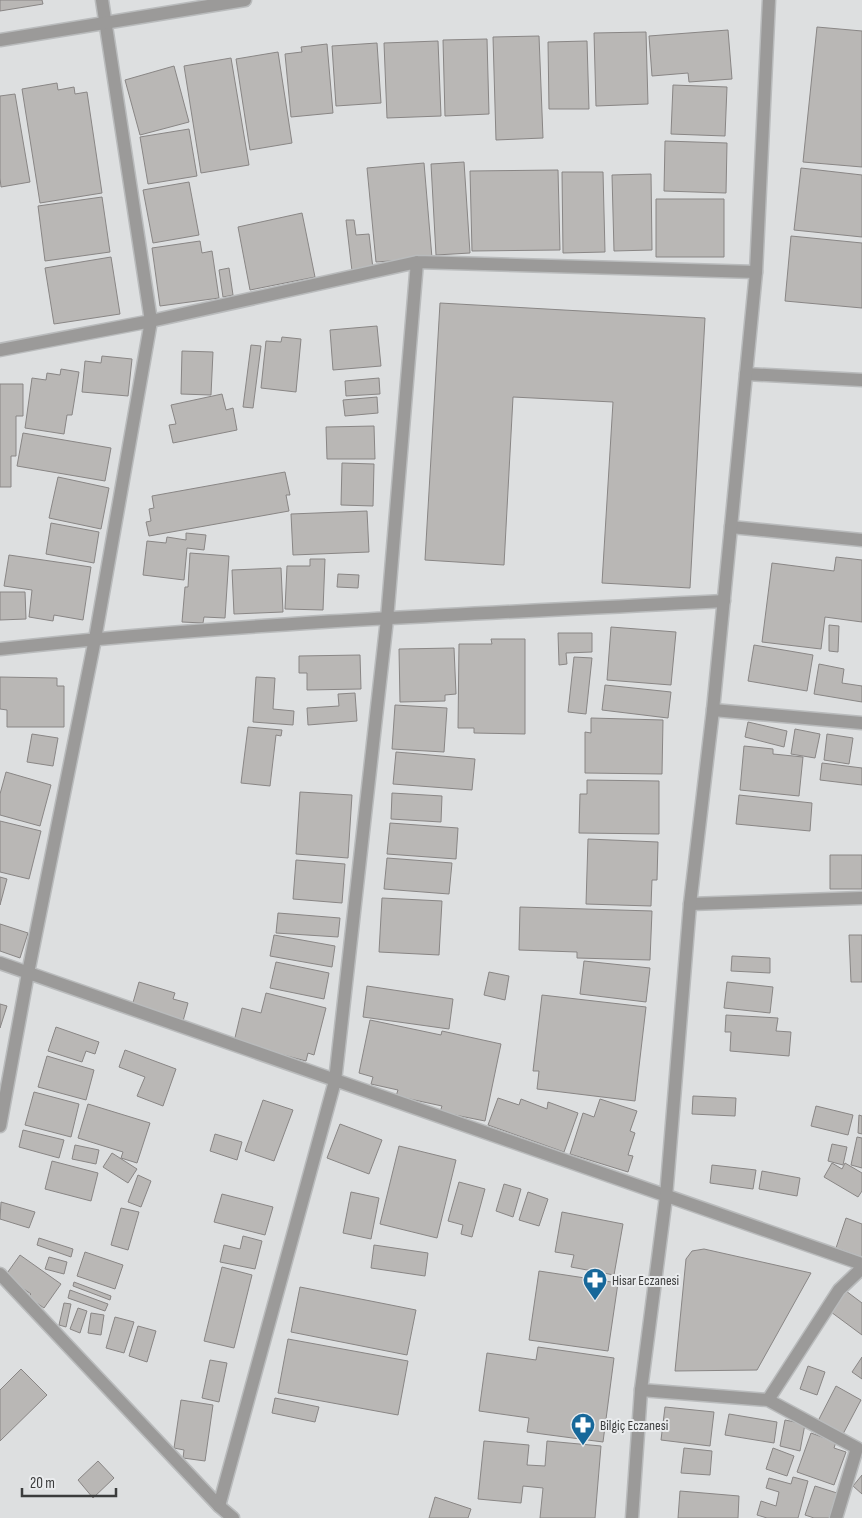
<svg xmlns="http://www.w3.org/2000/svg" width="862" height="1518" font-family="'Sofia Sans Condensed',sans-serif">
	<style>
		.building { fill: #b9b7b5; stroke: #898685 }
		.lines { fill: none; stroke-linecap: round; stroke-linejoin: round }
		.minor-casing { stroke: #b9bbbc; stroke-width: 15 }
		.tertiary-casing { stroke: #b9bbbc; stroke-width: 15 }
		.minor { stroke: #9b9a99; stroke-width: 12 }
		.tertiary { stroke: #9b9a99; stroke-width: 12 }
		.labels { text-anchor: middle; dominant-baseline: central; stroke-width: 4; stroke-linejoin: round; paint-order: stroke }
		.poi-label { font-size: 14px; fill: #3b3c3c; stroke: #eaecee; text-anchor: start }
	</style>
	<rect width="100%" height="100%" fill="#dddfe0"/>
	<path class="building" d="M0,0H42L43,4L0,11Z
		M817,27L862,31V167L803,162Z
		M728,30L732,79L689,82L688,73L652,76L649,36Z
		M646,32L648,104L596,106L594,33Z
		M539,36L543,138L496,140L493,37Z
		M487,39L489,114L445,116L443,40Z
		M438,41L441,116L387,118L384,43Z
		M587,41L589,109H549L548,42Z
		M377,43L381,103L336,106L332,46Z
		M327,44L333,113L291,117L285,54L302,52L301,47Z
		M278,52L292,143L250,150L236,59Z
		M231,58L249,165L201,173L184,66Z
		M174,66L189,122L140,135L125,80Z
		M57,83L58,90L74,87L75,94L87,92L102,193L40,203L22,89Z
		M673,85L727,87L725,136L671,134Z
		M15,94L30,182L1,187L0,178V96Z
		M189,129L197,176L148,184L140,137Z
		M665,141L727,143L726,193L664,191Z
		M464,162L470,253L436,255L431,164Z
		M424,163L432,258L376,262L367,168Z
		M801,168L862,175V237L794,230Z
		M558,170L560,250L472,251L470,171Z
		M562,172H603L605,252L563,253Z
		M651,174L652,250L614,251L612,175Z
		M189,182L199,235L153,243L143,190Z
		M102,197L110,252L45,261L38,206Z
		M656,199H724V257H656Z
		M302,213L315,277L250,290L238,227Z
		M346,220H354L356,235L369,234L373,269L352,271Z
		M791,236L862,243V308L785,301Z
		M200,241L202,253L212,251L219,298L160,306L152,248Z
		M111,257L120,314L54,324L45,268Z
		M229,268L233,295L223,297L219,270Z
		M440,303L705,318L690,588L602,583L613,402L513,397L504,565L425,560Z
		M377,326L381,366L333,370L330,330Z
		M282,337L301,339L296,392L261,388L266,341L281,342Z
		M251,345L261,346L253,408L243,407Z
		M182,351L213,352L211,395L181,394Z
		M102,356L132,359L128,396L82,392L85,361L101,363Z
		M61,369L79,372L72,415H67L64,434L25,428L32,378L46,380L47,373L60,375Z
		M379,378L380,394L346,396L345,381Z
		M0,384H23V416H16V456H11V487H0Z
		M222,394L226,410L233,408L237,430L173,443L169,425L176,424L171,405Z
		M377,397L378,413L345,416L343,400Z
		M374,426L375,459H327L326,427Z
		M23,433L111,448L105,481L17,466Z
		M342,463L374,464L373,506L341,505Z
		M285,472L290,495H286L289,511L149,536L146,522L151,521L149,509L154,508L152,496Z
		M58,477L109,488L101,529L49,518Z
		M367,511L369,552L293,555L291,514Z
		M51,523L99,532L94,563L46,554Z
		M186,533L206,535L204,550L187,548L184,580L143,575L147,541L166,543L167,537L186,540Z
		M190,553L229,556L225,618L204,617L203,623L182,622L185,587H188Z
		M9,555L91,567L83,620L54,615L53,621L29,617L32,590L4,586Z
		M836,557L862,560V622L825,617L821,649L762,642L772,563L834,571Z
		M310,559H325L323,610L285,609L287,566H310Z
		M281,568L283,612L234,614L232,570Z
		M338,574L359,575L358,588L337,587Z
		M0,592H25L26,619L0,620Z
		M829,625L839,626L838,652L829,651Z
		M611,627L676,632L671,685L607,680Z
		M558,633H592V652L566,653L567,664L559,665Z
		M491,639H525V734L474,733V728H458L459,644H492Z
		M754,645L813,655L807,691L748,681Z
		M454,648L456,694L445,695V701L400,702L399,649Z
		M360,655L361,689L307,690V673H299V656Z
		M574,657L592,658L586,714L568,712Z
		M819,664L844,669L842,683L862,686V702L814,694Z
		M0,677L57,678V686H64V727H7V710L0,709Z
		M256,677L275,678L273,709L294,711L293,725L253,722Z
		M605,685L671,692L668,718L602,710Z
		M355,693L357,721L308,725L307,708L339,706L338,694Z
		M395,705L447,708L444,752L392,749Z
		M591,718L663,720L662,774L585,773V732L591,733Z
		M748,722L787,731L784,747L745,737Z
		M248,727L282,730L281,736L276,735L270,786L241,783Z
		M795,729L820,734L815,758L791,754Z
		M32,734L58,738L53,766L27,762Z
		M827,734L853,738L849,764L824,760Z
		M744,746L773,749V754L803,757L799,796L740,790Z
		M396,752L475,759L472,790L393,784Z
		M822,763L862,768V785L820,780Z
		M6,772L51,785L40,826L0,815V794Z
		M587,780L659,781V834L579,833L580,794H587Z
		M300,792L352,795L348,858L296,854Z
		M392,793L442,796L441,822L391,819Z
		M739,795L812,803L810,831L736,824Z
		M0,821L41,831L29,879L0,872Z
		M390,823L458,828L456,859L387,854Z
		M588,839L658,842L657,880H652L651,906L586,904Z
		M830,855H862V889H830Z
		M387,858L452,863L449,894L384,889Z
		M296,860L345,864L342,903L293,899Z
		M0,877L7,879L0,905Z
		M382,898L442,901L439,955L379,952Z
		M520,907L652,911L650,960L577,958V952L519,950Z
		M278,913L340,918L338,937L276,933Z
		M0,924L28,933L20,958L0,951Z
		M274,935L335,946L332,967L270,956Z
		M849,935H862V982H851Z
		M732,956L770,958V973L731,971Z
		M584,961L650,968L646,1002L580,994Z
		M276,962L329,973L324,999L270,988Z
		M489,972L509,976L505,1000L484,995Z
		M139,982L175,993L173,999L188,1003L183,1021L132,1006Z
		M727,982L773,987L770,1013L724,1008Z
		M367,986L453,999L449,1029L363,1017Z
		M266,993L326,1008L314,1055L308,1053L306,1061L234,1042L242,1008L261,1013Z
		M542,995L646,1007L635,1101L537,1089L539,1071H533Z
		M0,1004L7,1006L0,1028Z
		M726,1015L778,1018L776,1031L791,1032L789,1056L730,1051L731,1032H725Z
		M370,1020L441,1035L442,1031L501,1044L485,1121L440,1112L442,1106L396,1096L398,1090L371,1084L373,1077L359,1073Z
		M56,1027L99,1042L95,1054L86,1051L82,1062L48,1051Z
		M125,1050L176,1069L163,1106L137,1096L145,1077L119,1067Z
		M47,1056L94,1070L86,1100L38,1087Z
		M34,1092L79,1104L71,1137L25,1125Z
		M693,1096L736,1098L735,1116L692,1114Z
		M498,1098L519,1105L521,1099L547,1109L548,1102L578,1113L564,1152L488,1125Z
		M600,1099L637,1111L630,1131L635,1133L628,1155L633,1156L628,1172L570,1154L583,1113L594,1117Z
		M263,1100L293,1110L274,1161L245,1151Z
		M88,1104L150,1123L137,1163L121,1158L123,1152L78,1138Z
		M816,1106L853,1115L848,1135L811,1126Z
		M859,1115L862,1116V1134L858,1133Z
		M340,1124L382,1140L369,1174L327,1158Z
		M23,1130L64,1140L59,1158L19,1147Z
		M215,1134L242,1142L237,1160L210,1151Z
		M857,1137L862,1138V1168L851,1165Z
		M832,1144L847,1147L843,1165L828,1161Z
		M75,1145L99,1150L96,1164L72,1159Z
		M399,1146L456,1160L437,1238L380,1224Z
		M112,1153L137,1169L128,1183L103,1167Z
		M52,1161L98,1173L91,1201L45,1189Z
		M832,1163L842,1169L845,1163L862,1173V1191L858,1197L824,1177Z
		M712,1165L756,1170L753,1189L710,1183Z
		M762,1171L800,1178L797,1196L759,1189Z
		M138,1175L151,1181L141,1207L128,1202Z
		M459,1182L485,1189L472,1237L461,1234L463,1225L448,1221Z
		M504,1184L521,1189L513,1217L496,1211Z
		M351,1192L379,1198L371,1239L343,1233Z
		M528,1192L548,1199L539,1226L519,1220Z
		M222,1194L273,1207L265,1235L214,1222Z
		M1,1202L35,1212L29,1228L0,1219Z
		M121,1208L139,1212L128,1250L111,1245Z
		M562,1212L623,1224L614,1275L571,1267L574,1255L555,1252Z
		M846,1218L862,1224V1257L836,1248Z
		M243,1236L262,1241L255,1269L220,1262L224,1245L240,1249Z
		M39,1238L73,1249L71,1257L37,1245Z
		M374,1245L428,1253L425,1276L371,1268Z
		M704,1249L811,1273L757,1370L675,1371L686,1259L692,1251Z
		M85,1252L123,1265L115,1289L77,1276Z
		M20,1255L61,1284L44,1308L28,1297L31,1294L5,1276Z
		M49,1257L67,1262L64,1274L45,1269Z
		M222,1267L252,1275L234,1348L204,1341Z
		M539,1271L618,1283L608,1351L529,1340Z
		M74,1282L111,1296L110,1300L73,1286Z
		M300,1287L416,1310L407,1355L291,1332Z
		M70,1290L108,1304L105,1311L68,1298Z
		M846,1291L862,1303V1335L831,1312Z
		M64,1303L71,1304L66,1327L59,1325Z
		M78,1308L87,1311L80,1333L70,1329Z
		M91,1313L104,1315L101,1335L88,1333Z
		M115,1317L134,1322L124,1353L106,1348Z
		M138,1326L156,1331L147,1362L129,1356Z
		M288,1339L408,1361L398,1415L278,1393Z
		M538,1347L614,1358L603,1442L527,1432L529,1418L479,1411L487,1353L536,1360Z
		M862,1357V1379L852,1372Z
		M210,1360L227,1363L219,1402L202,1398Z
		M808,1366L825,1372L817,1395L800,1389Z
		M21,1369L47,1395L0,1441V1390Z
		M836,1386L861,1400L843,1434L818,1421Z
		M275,1398L319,1407L315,1422L272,1413Z
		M181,1400L213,1405L205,1461L183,1458L184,1450L174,1448Z
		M665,1407L714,1412L710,1446L661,1440Z
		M729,1414L777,1422L774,1443L725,1435Z
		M785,1420L805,1424L800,1451L780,1446Z
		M811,1433L836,1442L834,1448L846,1452L834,1485L797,1472Z
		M484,1441L529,1445L527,1465L545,1466L547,1441L601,1446L595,1518H540L543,1488L523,1486L521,1503L478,1499Z
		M684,1448L712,1451L710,1475L681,1473Z
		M773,1448L794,1456L787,1476L766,1469Z
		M98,1461L114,1478L93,1498L78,1480Z
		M862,1475V1494L853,1486Z
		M793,1477L808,1481L798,1518H767L757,1515L761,1501L776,1506L779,1492L766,1488L769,1478L791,1484Z
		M815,1486L837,1493L829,1518H814L805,1515Z
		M680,1491L739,1496L738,1518H678Z
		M435,1497L471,1509L468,1518H429Z"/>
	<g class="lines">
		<defs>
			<path id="minor" d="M0,350L151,321L417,262L756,272
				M746,374L862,380
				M731,527L862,540
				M0,649C240,622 483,614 724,601
				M713,710L862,723
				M690,904L862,898
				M0,963L862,1264
				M0,1126L28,973L95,639L151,321L102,0
				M641,1390L768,1400L839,1290L862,1268
				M768,1400L857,1448L836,1518
				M219,1506L335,1081L387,619L417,262"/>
			<path id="tertiary" d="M0,40L245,0
				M0,1274L219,1506L233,1518
				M632,1518L641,1390L666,1197L690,904L713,710L756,272L769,0"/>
		</defs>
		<use href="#minor" class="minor-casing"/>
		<use href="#tertiary" class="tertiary-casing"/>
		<use href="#minor" class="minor"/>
		<use href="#tertiary" class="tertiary"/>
	</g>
	<defs>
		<symbol id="pharmacy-pin" viewBox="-11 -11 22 30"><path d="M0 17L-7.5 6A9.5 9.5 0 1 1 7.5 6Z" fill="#17689a" stroke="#eaecee"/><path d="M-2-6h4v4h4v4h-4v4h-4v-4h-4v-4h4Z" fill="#fff"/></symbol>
	</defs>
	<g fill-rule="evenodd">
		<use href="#pharmacy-pin" x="581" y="1266" width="28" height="38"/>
		<use href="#pharmacy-pin" x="569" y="1411" width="28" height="38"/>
	</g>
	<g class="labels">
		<g class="poi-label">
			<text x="612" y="1280">Hisar Eczanesi</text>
			<text x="600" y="1425">Bilgiç Eczanesi</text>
		</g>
	</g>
	<path d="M22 1488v8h94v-8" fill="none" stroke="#3b3c3c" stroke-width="2.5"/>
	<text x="30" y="1488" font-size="15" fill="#3b3c3c" stroke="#eaecee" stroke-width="4" paint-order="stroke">20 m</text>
</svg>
